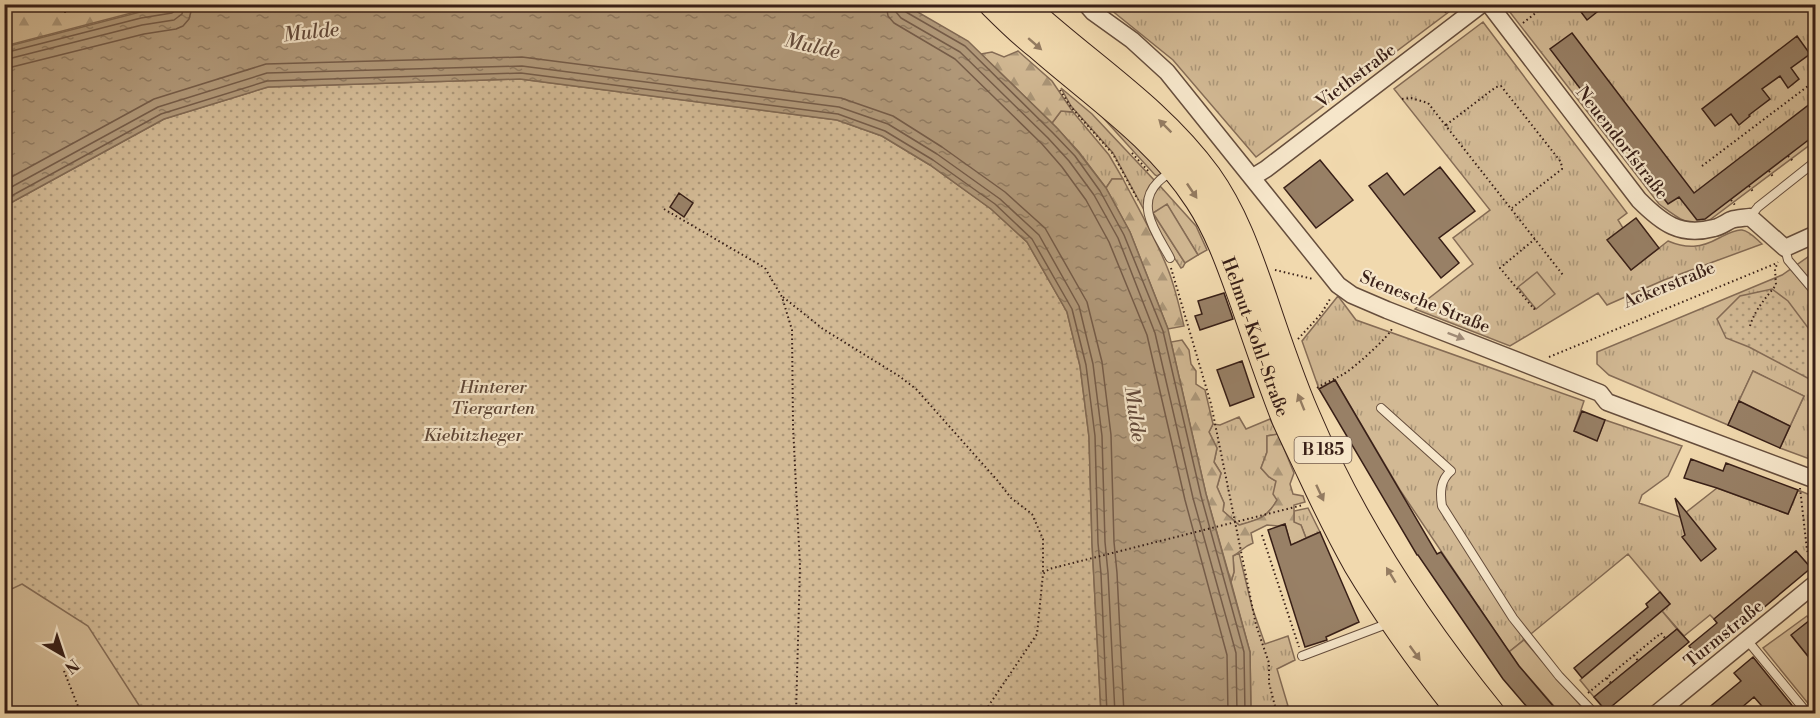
<svg xmlns="http://www.w3.org/2000/svg" width="1820" height="718" font-family="'Libre Bodoni',serif">
	<style>
		.grass { fill: url(#grass-tufts); stroke: #856c56; stroke-width: 1.5 }
		.forest { fill: url(#forest-firs); stroke: #856c56; stroke-width: 1.5 }
		.park { fill: url(#park-dots); stroke: #856c56; stroke-width: 1.5 }
		.garden { fill: #d2b994; stroke: #856c56; stroke-width: 1.5 }
		.water { fill: url(#water-ripples); stroke: #816953; stroke-width: 1.5 }
		.lines { fill: none; stroke-linecap: round; stroke-linejoin: round }
		.shore { stroke: #755c49; stroke-width: 1.5 }
		.building { fill: #988066; stroke: #381f17; stroke-width: 1.5 }
		.lane-casing { stroke: #664e3d; stroke-width: 10 }
		.street-casing { stroke: #664e3d; stroke-width: 19 }
		.primary-casing { stroke: #381f17; stroke-width: 28 }
		.path { stroke: #381f17; stroke-width: 2; stroke-dasharray: 1.5 3; stroke-linecap: butt }
		.lane { stroke: #f6e6ca; stroke-width: 8 }
		.street { stroke: #f6e6ca; stroke-width: 16 }
		.primary { stroke: #f1d9ae; stroke-width: 26 }
		.oneway { fill: #947c62 }
		.oneway2 { fill: #a08c79 }
		.labels { text-anchor: middle; dominant-baseline: central; stroke-width: 4.5; stroke-linejoin: round; paint-order: stroke }
		.shield { fill: #f6e6ca; stroke: #715b4d; stroke-width: 1.5 }
		.shield-label { font-size: 16px; font-weight: bold; fill: #381f17 }
		.street-label { font-size: 18px; fill: #381f17; stroke: #f6e6ca }
		.park-label { font-size: 18px; font-style: italic; fill: #5e4636; stroke: #f6e6ca }
		.water-label { font-size: 20px; font-style: italic; fill: #634a3a; stroke: #f6e6ca }
	</style>
	<defs>
		<pattern id="grass-tufts" width="24" height="20" patternUnits="userSpaceOnUse" patternTransform="scale(1.5)"><rect width="24" height="20" fill="#d2b994"/><path d="M3 7l-1-3M5 7V3M7 7l1-3M15 17l-1-3M17 17v-4M19 17l1-3" fill="none" stroke="#ab9678"/></pattern>
		<pattern id="forest-firs" width="22" height="20" patternUnits="userSpaceOnUse" patternTransform="scale(1.5)"><rect width="22" height="20" fill="#d2b994"/><path d="M5 1l3.5 6h-7zM16 11l3.5 6h-7z" fill="#ab9678"/></pattern>
		<pattern id="park-dots" width="8" height="8" patternUnits="userSpaceOnUse" patternTransform="scale(1.5)"><rect width="8" height="8" fill="#d2b994"/><path d="M2 2h.1M6 6h.1" fill="none" stroke="#ab9678" stroke-width="1.8" stroke-linecap="round"/></pattern>
		<pattern id="water-ripples" width="26" height="14" patternUnits="userSpaceOnUse" patternTransform="scale(1.5)"><rect width="26" height="14" fill="#b29a7b"/><path d="M2 4q2-2 4 0t4 0M15 11q2-2 4 0t4 0" fill="none" stroke="#927d64"/></pattern>
	</defs>
	<rect width="100%" height="100%" fill="#f1d9ae"/>
	<filter id="stains"><feTurbulence type="fractalNoise" baseFrequency=".00333" numOctaves="4"/><feColorMatrix values="0 0 0 0 .2 0 0 0 0 .09 0 0 0 0 .02 0 0 0 .5 -.17"/></filter>
	<radialGradient id="worn" r=".72"><stop offset=".6" stop-color="#630" stop-opacity="0"/><stop offset="1" stop-color="#630" stop-opacity=".3"/></radialGradient>
	<path class="grass" d="M1105,5H1458L1256,157L1173,60Z
		M1509,5H1815V141L1703,225C1686,226 1672,213 1659,204L1509,11Z
		M1483,22L1627,213L1618,220L1623,228L1608,240L1631,270L1668,241C1687,249 1701,248 1719,238C1725,235 1735,229 1742,230C1750,231 1756,239 1762,244L1664,280L1607,305L1598,293L1510,346L1415,309L1473,264L1453,238L1490,210L1394,89Z
		M1061,88L1092,114L1154,180L1144,200V210L1113,153L1071,106Z
		M1096,110L1142,150L1162,173L1157,176L1155,175Z
		M1061,111L1073,112L1109,155L1123,179H1112L1106,188L1079,152L1052,123Z
		M1160,186L1196,226L1207,250L1198,255L1167,205L1153,213L1185,263L1183,267L1181,268C1172,254 1153,227 1150,212C1148,203 1154,193 1160,186Z
		M1815,252V461L1780,448L1804,396L1753,371L1728,425L1609,375L1597,364V352L1782,275Z
		M1338,296L1356,320L1584,401L1574,431L1597,440L1605,420L1682,446L1668,476L1642,495L1639,503L1680,517L1717,488L1788,514L1798,490L1815,497V564L1811,568L1796,551L1714,619L1710,615L1684,636L1662,611L1670,604L1628,554L1509,652L1400,490L1335,380L1319,389L1302,341Z
		M1239,417L1246,429L1270,419L1278,434L1267,436V452L1261,468L1269,477L1276,481L1274,494L1277,500C1267,518 1258,520 1239,525L1223,511L1224,503L1217,487L1221,473L1214,462L1217,448L1209,432L1213,424L1220,425Z
		M1308,508L1320,532L1306,538L1301,525L1294,523V511Z
		M1239,553L1252,607L1265,644L1288,636L1295,660L1277,669L1288,706L1274,709L1271,713H1251L1250,652L1231,582L1234,572L1233,556Z"/>
	<path class="forest" d="M80,5H181L139,11L5,46V12L80,6Z
		M1018,51L1052,81L1073,112L1061,111L1052,123L981,54L992,52L1004,57Z
		M1112,179H1123C1138,208 1155,237 1167,267C1175,286 1179,306 1184,326L1168,329L1130,232L1106,188Z
		M1182,340L1189,350L1191,364L1196,371V384L1205,390L1213,424L1209,432L1217,448L1214,462L1221,473L1217,487L1224,503L1223,511L1239,525C1258,520 1267,518 1277,500L1273,494L1276,481L1269,477L1261,468L1267,452V436L1278,434L1294,473L1290,484L1293,494L1303,496L1305,502L1294,505V522L1301,525L1306,538L1291,546L1285,524L1278,526L1267,525L1251,533L1253,543C1243,547 1242,551 1233,556L1234,572L1231,582L1206,494L1171,342Z"/>
	<path class="park" d="M520,79L837,120L882,136L930,165L991,209L1027,242L1067,312L1080,366L1089,437L1092,543L1101,713L5,714V206L164,119L268,87Z
		M1772,289L1788,301L1815,337V382L1749,347L1726,338L1717,319L1740,296Z"/>
	<path class="garden" d="M1167,204L1198,255L1185,263L1153,213Z
		M1537,272L1555,294L1536,309L1518,287Z
		M1753,371L1804,396L1790,426L1739,401Z
		M22,584L88,626L144,713H5V592Z
		M1662,611L1677,629L1594,697L1580,680Z
		M1807,616L1810,620L1792,635L1815,665V712L1763,648Z
		M1524,640L1581,706L1571,713H1560L1519,666L1509,652Z"/>
	<path class="water" d="M189,5L904,4L968,41L1058,129L1079,153L1106,188L1130,232L1168,329L1206,494L1250,652L1251,713H1101L1092,543L1089,437L1080,366L1067,312L1027,242L991,209L930,165L882,136L837,120L520,79L268,87L164,119L5,206V47L140,12Z"/>
	<g class="lines">
		<path class="shore" d="M886,4L888,16L894,23L955,59L1042,144L1062,167L1086,200L1109,242L1147,335L1185,500L1227,655L1228,714
			M895,4L896,12L901,18L960,52L1048,138L1069,161L1094,195L1118,238L1155,333L1193,498L1236,653L1237,714
			M903,4V9L906,12L965,46L1053,133L1075,156L1100,191L1124,235L1163,331L1201,496L1244,652L1245,714
			M4,53L141,18L172,13L176,10L177,4
			M4,60L142,25L174,20L182,14L184,4
			M4,69L144,34L176,29L183,26L189,19L193,4
			M4,181L154,99L266,64L522,57L841,98L893,116L942,147L1005,192L1045,228L1087,302L1102,362L1111,435L1114,542L1117,573L1124,714
			M4,191L158,107L267,73L522,66L839,107L888,124L937,154L1000,199L1039,235L1079,306L1093,364L1102,436L1105,542L1108,573L1115,714
			M4,200L161,114L267,81L521,73L838,114L885,131L933,160L995,204L1032,239L1072,309L1086,365L1095,436L1098,543L1101,574L1107,714"/>
	</g>
	<path class="building" d="M1575,4H1607L1587,20Z
		M1572,33L1694,193L1815,100V135L1705,219L1697,220L1679,197L1668,204L1550,49Z
		M1797,36L1810,54L1791,68L1799,79L1788,88L1780,76L1762,89L1770,99L1749,115L1750,116L1739,125L1731,114L1715,126L1702,109Z
		M1320,160L1353,200L1316,228L1284,188Z
		M1440,167L1475,211L1439,238L1459,263L1441,278L1369,186L1387,173L1404,195Z
		M679,193L693,203L684,217L670,207Z
		M1636,218L1659,248L1631,270L1607,240Z
		M1224,293L1233,319L1200,330L1195,316L1202,314L1198,301Z
		M1242,361L1254,397L1230,406L1217,370Z
		M1335,380L1437,554L1441,552L1519,666L1560,714H1533L1503,679L1418,555H1417L1319,389Z
		M1739,401L1790,426L1780,448L1728,425Z
		M1582,411L1605,420L1597,441L1574,431Z
		M1691,459L1723,471L1726,463L1798,490L1788,514L1717,488L1684,478Z
		M1675,498L1716,549L1701,561L1682,537L1685,535Z
		M1285,524L1291,545L1320,532L1359,622L1326,637L1327,640L1305,647L1268,530Z
		M1796,551L1811,568L1701,660L1689,646L1717,623L1714,619Z
		M1660,592L1670,604L1582,678L1574,668L1648,607L1646,604Z
		M1810,620L1815,627V665L1791,635Z
		M1677,629L1689,642L1606,711L1594,697Z
		M1753,657L1799,714L1768,713L1754,697L1734,714H1701L1741,681L1734,673Z"/>
	<g class="lines">
		<defs>
			<path id="lane" d="M1750,217L1758,207L1816,161
				M1785,248L1788,260L1816,293
				M1170,258C1158,235 1134,206 1158,182C1163,177 1168,174 1173,170
				M1381,408L1451,471C1440,480 1440,493 1442,506L1513,618L1559,676L1595,714
				M1747,640L1808,714
				M1302,656L1384,625L1391,621"/>
			<path id="street" d="M1086,4L1093,12L1132,40L1167,72L1338,285L1352,295L1387,310L1600,393L1607,402L1816,480
				M1489,4L1639,200C1662,223 1680,237 1714,228C1720,227 1725,223 1731,220C1737,218 1744,218 1750,217L1785,248L1816,234
				M1253,177L1266,169L1482,4
				M1656,714L1816,583"/>
			<g id="primary">
				<path id="s1" d="M992,4C1007,19 1022,34 1039,47C1095,96 1157,137 1198,200C1219,232 1231,268 1244,304C1257,342 1270,381 1285,419C1293,437 1302,455 1310,472C1325,504 1340,535 1357,565C1388,617 1424,666 1462,714"/>
				<path d="M1022,4C1084,62 1158,107 1208,176C1235,214 1249,256 1264,299C1277,338 1290,377 1306,414C1352,523 1418,623 1492,714"/>
			</g>
		</defs>
		<use href="#lane" class="lane-casing"/>
		<use href="#street" class="street-casing"/>
		<use href="#primary" class="primary-casing"/>
		<path class="path" d="M1440,4L1447,14
			M1810,4L1816,12
			M65,13L66,4
			M1523,23L1547,4
			M1060,90L1071,107L1113,154L1138,200
			M1402,99L1411,98L1428,103L1563,275
			M1446,125L1496,87L1501,86L1561,162L1562,169L1512,208
			M1808,141L1813,148
			M1132,153L1150,173
			M1788,156L1794,162
			M1702,166L1816,80
			M1769,171L1774,178
			M1749,186L1754,193
			M1731,200L1735,205
			M664,209L765,268L782,297L792,330L793,426L800,566L796,714
			M1171,268L1211,404L1256,625L1269,663V683L1277,714
			M1275,270L1313,279
			M783,297L823,329L899,376L916,389L997,480L1011,498L1032,514L1043,539V574
			M1535,308L1534,309L1500,268L1535,239
			M1750,326C1755,309 1766,298 1776,285L1775,269L1778,262
			M1298,339L1321,314L1330,299
			M1549,357L1777,263
			M1317,388C1325,383 1334,379 1342,375C1352,370 1390,336 1393,327
			M1800,488L1807,550L1813,568
			M1262,535L1299,647
			M1634,655L1638,661
			M64,671L81,714
			M1607,678L1611,683
			M1588,693L1661,633L1665,638
			M983,714L1037,634L1043,574L1049,569L1303,505"/>
		<use href="#lane" class="lane"/>
		<use href="#street" class="street"/>
		<use href="#primary" class="primary"/>
	</g>
	<defs><path id="oneway-solid" d="M-6-.8H1V-3.2L6.5 0L1 3.2V.8H-6Z" transform="scale(1.5)"/></defs>
	<g class="oneway">
		<use href="#oneway-solid" transform="translate(1035 44) rotate(41)"/>
		<use href="#oneway-solid" transform="translate(1165 126) rotate(-135)"/>
		<use href="#oneway-solid" transform="translate(1192 191) rotate(56)"/>
		<use href="#oneway-solid" transform="translate(1301 402) rotate(-112)"/>
		<use href="#oneway-solid" transform="translate(1320 493) rotate(65)"/>
		<use href="#oneway-solid" transform="translate(1391 575) rotate(-121)"/>
		<use href="#oneway-solid" transform="translate(1415 653) rotate(54)"/>
	</g>
	<use class="oneway2" href="#oneway-solid" transform="translate(1456 336) rotate(21)"/>
	<g class="labels">
		<rect class="shield" x="1294.5" y="437" width="57" height="26" rx="4.5"/>
		<g class="shield-label">
			<text x="1323" y="450">B 185</text>
		</g>
		<g class="street-label">
			<text transform="translate(1356 76) rotate(-37)">Viethstraße</text>
			<text transform="translate(1622 143) rotate(52)">Neuendorfstraße</text>
			<text transform="translate(1669 285) rotate(-22)">Ackerstraße</text>
			<text transform="translate(1425 302) rotate(22)">Stenesche Straße</text>
			<text stroke="none"><textPath href="#s1" startOffset="434">Helmut-Kohl-Straße</textPath></text>
			<text transform="translate(1724 634) rotate(-39)">Turmstraße</text>
		</g>
		<g class="park-label">
			<text x="493" y="387">Hinterer<tspan x="493" dy="21">Tiergarten</tspan></text>
			<text x="473" y="435">Kiebitzheger</text>
		</g>
		<g class="water-label">
			<text transform="translate(311 33) rotate(-6)">Mulde</text>
			<text transform="translate(812 47) rotate(13)">Mulde</text>
			<text transform="translate(1134 414) rotate(82)">Mulde</text>
		</g>
	</g>
	<rect width="1820" height="718" fill="none" stroke="#f1d9ae" stroke-width="24"/>
	<rect x="6" y="6" width="1808" height="706" fill="none" stroke="#381f17" stroke-width="3"/>
	<rect x="12" y="12" width="1796" height="694" fill="none" stroke="#381f17" stroke-width="1.5"/>
	<g transform="translate(63 655) rotate(141)" stroke="#f6e6ca" stroke-width="4.5" paint-order="stroke">
	<path d="M0-4.5L10 22L0 15L-10 22Z" fill="#381f17"/>
	<text y="-9" font-size="16" font-weight="bold" text-anchor="middle" fill="#381f17">N</text>
	</g>
	<rect width="100%" height="100%" filter="url(#stains)"/>
	<rect width="100%" height="100%" fill="url(#worn)"/>
</svg>
